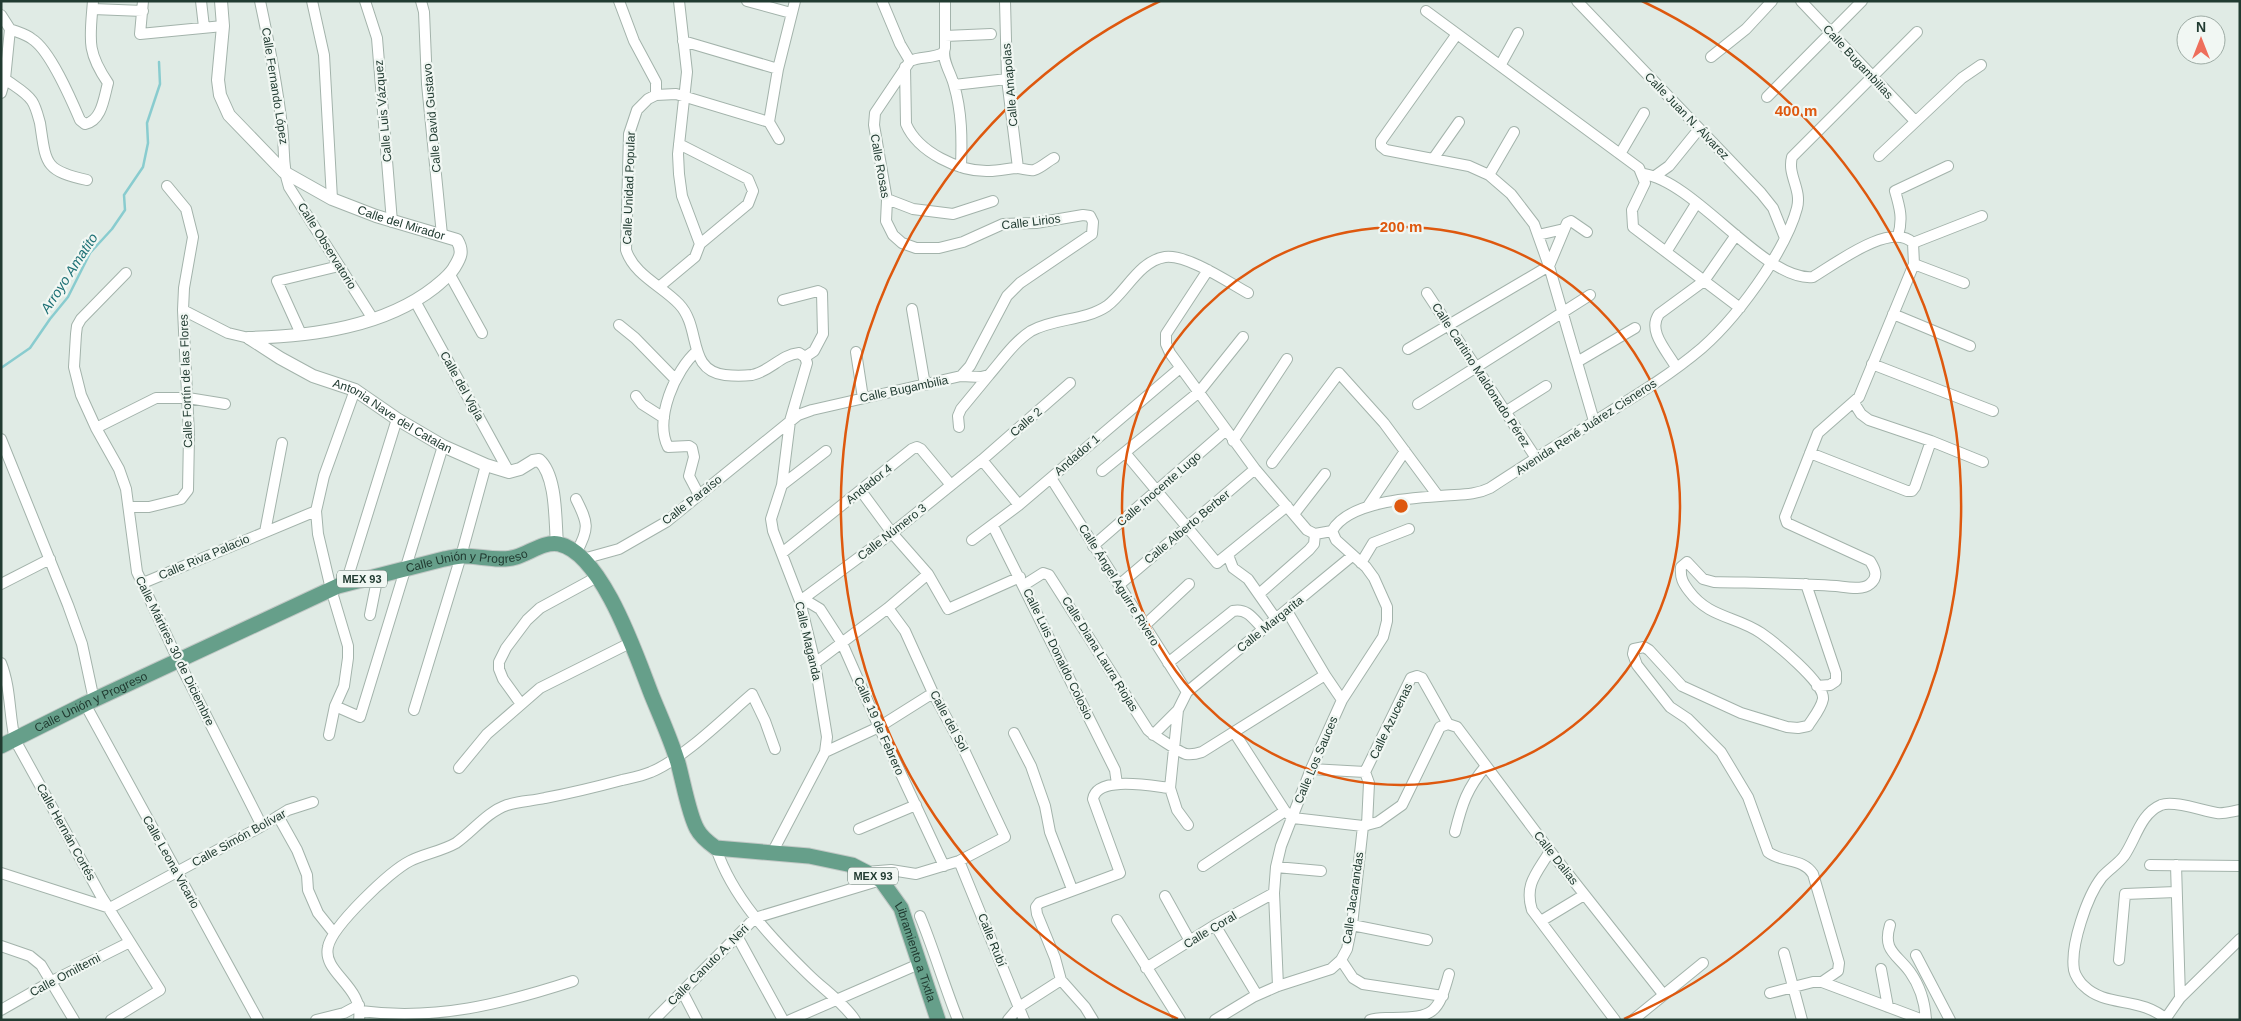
<svg xmlns="http://www.w3.org/2000/svg" width="2241" height="1021" font-family="Helvetica,sans-serif">
	<style>
		.lines { fill: none; stroke-linecap: round; stroke-linejoin: round }
		.stream { stroke: #89cccf; stroke-width: 2.5 }
		.minor-casing { stroke: #a3b3ab; stroke-width: 12 }
		.tertiary-casing { stroke: #a3b3ab; stroke-width: 14 }
		.primary-casing { stroke: #c1c8c5; stroke-width: 17 }
		.minor { stroke: #fff; stroke-width: 10 }
		.tertiary { stroke: #fff; stroke-width: 12 }
		.primary { stroke: #669f8a; stroke-width: 15 }
		.ring { fill: none; stroke: #de580e; stroke-width: 2.5 }
		.labels { text-anchor: middle; dominant-baseline: central; stroke-width: 4.5; stroke-linejoin: round; paint-order: stroke }
		.shield { fill: #f1f7f3; stroke: #5f736b; stroke-width: 1 }
		.shield-label { font-size: 11px; font-weight: bold; fill: #213b31 }
		.street-label { font-size: 12px; fill: #213b31; stroke: #f1f7f3 }
		.water-label { font-size: 14px; font-style: italic; fill: #1d7075; stroke: #f1f7f3 }
		.centre { fill: #de580e; stroke: #f1f7f3; stroke-width: 2.5 }
		.ring-label { font-size: 15px; text-anchor: middle; font-weight: bold; fill: #de580e; stroke: #f1f7f3; stroke-width: 4.5; stroke-linejoin: round; paint-order: stroke }
	</style>
	<rect width="100%" height="100%" fill="#e0ebe5"/>
	<g class="lines">
		<path class="stream" d="M1,368L30,348L50,319L68,297L90,253L112,229L125,210L124,195L143,167L148,143L147,123L160,84L159,62"/>
		<defs>
			<path id="minor" d="M143,1L140,34L223,26
				M201,1L204,27
				M260,1C269,43 277,84 282,126C285,148 282,167 289,187L373,319
				M312,1L324,55L332,199
				M365,1L377,38L392,222
				M421,1L424,12L427,84L442,235
				M619,1L634,41L656,82V95
				M679,1L687,72L678,154L679,174L682,196L700,244
				M747,1L791,13
				M882,1L900,44L910,61
				M945,1V48C941,59 951,73 954,85C962,112 962,139 961,167
				M1005,1L1007,79L1018,168
				M1577,1L1761,193L1773,208L1785,238
				M1801,1L1915,121
				M93,9L143,11
				M1426,11L1639,168L1645,183L1632,210L1633,227L1740,308
				M1,15L10,29L5,79L1,93
				M10,29C17,32 26,34 32,39C50,50 71,99 80,120L85,124C102,121 104,97 108,83C86,51 90,39 93,1
				M1457,34L1381,141V146L1386,150L1469,166L1489,175L1511,194L1534,224L1549,266L1594,421
				M945,36L991,34
				M683,41L778,69
				M1711,57L1746,29L1772,1
				M1501,64L1518,33
				M905,67L906,124C918,152 959,172 989,171C998,171 1006,169 1015,168C1022,168 1028,171 1034,170C1041,168 1048,161 1054,158
				M5,79C14,86 26,92 32,101C36,107 38,116 40,123C46,163 44,171 87,180
				M954,85L1007,79
				M1767,97L1862,1
				M769,122L676,94L656,95L648,99L637,110L629,134L626,250C634,275 662,286 679,304C702,328 686,370 725,375C734,376 743,376 752,375C771,371 780,355 799,353L805,357L807,363L790,421L782,485L771,519L773,531L800,601L815,663L827,737L825,752L772,853
				M769,122L778,69L795,1
				M769,122L779,139
				M679,144L748,179L753,191L748,204L700,244
				M1620,154L1644,113
				M1879,156L1962,78L1981,65
				M1433,159L1459,122
				M1644,174C1696,182 1765,282 1813,277C1835,264 1891,221 1913,243L1914,264L1859,397L1818,433L1785,517L1787,523L1870,561C1875,569 1879,577 1870,584C1862,591 1846,587 1836,586C1796,583 1755,583 1714,582L1703,579L1687,562L1681,567C1680,578 1683,583 1689,591C1709,618 1736,616 1761,633C1774,642 1825,683 1823,699C1821,709 1813,718 1808,726L1798,728L1787,727L1741,713L1682,686L1649,650L1644,647L1634,649L1633,654L1637,665L1670,707L1688,719L1721,752L1748,797L1768,852C1782,863 1803,858 1813,874L1839,963L1838,971L1822,982
				M1489,175L1514,132
				M1655,176L1669,166L1699,129
				M887,199L913,209L953,214L993,201
				M1538,235L1564,229
				M1898,236C1903,219 1900,208 1895,191L1948,166
				M1913,243L1982,216
				M1666,252L1696,204
				M1914,264L1964,283
				M1208,270L1166,334V344L1170,353L1255,469L1307,530L1315,534L1332,531
				M126,273L81,319L77,326L76,334L74,367L81,395L96,428L119,469L126,489L137,572L178,660L262,826
				M450,275L482,333
				M659,287L695,257L700,244
				M1427,293L1536,458
				M783,300L818,291L822,293L823,334L814,351L805,357
				M415,301L509,472
				M912,309L925,385
				M183,310L228,333L249,338
				M1893,314L1970,346
				M619,325L635,338L675,379
				M301,334L277,281L339,266
				M1408,349L1549,266L1567,223L1571,221L1587,232
				M697,351C675,370 654,419 668,447L689,446L692,448L694,457L689,476L699,495
				M856,352L863,398
				M1577,362L1635,328
				M1872,364L1993,411
				M1676,367C1667,351 1647,331 1659,314L1704,281L1736,235
				M961,376L981,377L989,375C1002,360 1014,342 1031,331C1054,318 1085,321 1107,306C1126,292 1139,261 1165,257C1187,254 1228,282 1248,293
				M636,396L642,404L664,418
				M1854,403L1861,414L1869,420L1931,441L1983,462
				M1418,404L1590,295
				M1505,412L1546,386
				M959,427L958,416L961,409L989,375
				M96,428L156,398H188L225,404
				M1,439L68,605L82,644L94,700
				M1233,441L1287,359
				M1810,453L1907,491H1912L1915,487L1931,441
				M1126,454L1217,563L1287,506
				M982,460L1019,505
				M1272,463L1339,373L1384,423L1438,496
				M1102,471L1199,392L1243,337
				M1051,478L1187,692
				M782,485L826,451
				M861,491L892,533L928,574L948,609L1020,577
				M576,499C588,523 590,528 576,553
				M1368,506L1405,451
				M129,507H149L181,499L188,490L189,435L183,310L184,288L193,237L186,209L167,186
				M1294,514L1325,474
				M993,526L1115,770L1117,784
				M1332,531C1348,502 1409,498 1440,496C1457,494 1474,496 1490,488C1525,465 1560,443 1595,421C1632,398 1669,376 1702,348C1727,326 1747,300 1765,273C1778,253 1791,231 1797,208C1802,189 1787,175 1792,157L1917,32
				M265,532L282,443
				M972,540L1019,505L1180,368
				M1093,546L1225,431
				M782,553L912,449L917,447L921,449L951,485
				M1228,555L1233,568L1248,579L1276,619
				M583,559L619,549L666,522L798,415L812,410L961,376L970,366L1007,296L1020,283L1092,234L1093,222L1090,216L1083,215L1036,223L1003,224L963,242L939,248H916L902,243L893,235L886,221L887,200L874,125L875,113L910,61C921,56 932,59 943,53
				M1361,563L1373,543L1409,529
				M143,583L316,511
				M346,583L397,419
				M1,584L50,559
				M1806,584L1836,673V681L1830,685L1817,686
				M1024,585L1043,573L1049,575L1148,730C1152,734 1181,753 1186,754C1191,755 1196,754 1202,752L1325,675
				M1119,585L1255,469
				M1259,594L1309,550L1314,544L1315,534
				M800,601L892,533L982,460L1070,383
				M800,601L810,603L820,609L842,643L879,727L944,866
				M1287,611L1325,675L1342,700
				M370,615L378,575
				M1144,626L1189,584
				M1,663C11,688 9,715 15,740L101,896L160,990L111,1020
				M815,663L888,608L928,574
				M1168,663L1233,611C1248,608 1254,620 1263,629
				M85,704L258,1020
				M521,704L503,679L499,669V662L506,648L527,620L540,608L597,577
				M335,706L360,717L443,446
				M414,710L461,556L486,465
				M1448,724L1457,727L1550,851L1663,994
				M1234,732L1285,811
				M1014,733L1031,766L1045,806L1050,832L1072,889
				M329,735L335,706L344,686L348,658V646L331,589L318,534L316,511L324,476L355,390
				M1153,735L1178,710
				M825,752L879,727L933,693
				M459,768L487,734L540,688L632,642
				M1311,769L1365,772
				M1365,772L1411,678L1417,676L1422,678L1448,724
				M1365,772L1369,783L1367,825
				M278,816L297,850L307,875L308,890L318,913L334,933
				M1188,825L1177,810L1170,788L1178,710L1187,692L1352,556
				M859,829L916,805
				M1455,832C1462,804 1467,788 1486,766
				M716,848C732,897 771,938 808,974C823,989 843,1002 855,1020
				M1550,851C1537,873 1524,884 1532,910L1615,1020
				M959,861L1024,1020
				M2150,865L2240,866
				M2176,865L2180,998
				M1203,866L1285,811L1293,818L1363,826L1378,822L1402,805L1440,727L1448,724
				M1276,867L1321,871
				M866,872L891,870L916,874L959,861L1005,837L964,750L933,693L905,631L888,608
				M1,873L110,908L262,826L288,810L313,802
				M1165,896L1190,941
				M920,916C934,950 944,985 958,1020
				M1117,920L1180,1020
				M1541,921L1584,895
				M1215,925L1257,995
				M1352,925L1427,940
				M1890,925C1882,951 1897,954 1910,972C1920,986 1925,1003 1926,1020
				M737,936L783,1020
				M1,946L30,956L41,965L74,1020
				M1784,953L1802,1020
				M1916,955L1950,1020
				M1341,960L1353,978L1363,984L1443,996
				M2119,960L2125,894L2176,892
				M1146,968L1215,925L1274,893
				M1881,969L1888,1007
				M1278,986L1274,893L1276,867L1281,846L1311,769L1342,700L1383,637L1387,621V607L1374,578L1366,567L1336,540L1332,531
				M682,991L697,1020
				M1770,993L1813,982H1822L1923,1020
				M1,1010L52,981L130,942
				M360,1011C436,1021 502,1004 573,981
				M2166,1018L2180,998L2240,939
				M316,1020L344,1013L359,1005
				M359,1020C364,986 322,973 328,947C332,926 390,871 410,861C424,854 442,851 456,843C473,831 487,812 507,805C519,801 532,801 545,798C571,793 596,787 622,780C631,778 642,776 651,772C683,759 725,717 752,694L765,721L775,749
				M654,1020L755,918L881,880
				M790,1020L919,964
				M1008,1020L1019,1007L1061,980
				M1093,1020L1085,1007L1061,980L1055,958L1037,914L1036,907L1039,903L1120,873L1093,799C1097,775 1152,786 1170,788
				M1215,1020L1253,997L1278,986L1331,969L1341,960L1347,949L1352,925L1363,826
				M1370,1020C1377,1017 1386,1018 1393,1018C1434,1017 1438,1014 1449,974
				M1633,1020L1703,963
				M2167,1020C2141,996 2106,1008 2084,986C2080,983 2075,975 2074,970C2070,946 2087,896 2102,877C2109,869 2118,864 2124,856C2136,839 2140,814 2161,805C2174,800 2203,811 2217,813C2224,814 2233,811 2240,810"/>
			<g id="tertiary">
				<path id="s1" d="M221,1L223,26L218,80L220,95L229,115L284,172L332,199L376,216L457,240C464,252 460,258 454,268C449,276 442,281 435,287C384,327 313,336 249,338"/>
				<path id="s2" d="M249,338L280,358L313,376L355,390L397,419L443,446L486,465L509,472L520,469L533,461L539,460C557,476 555,521 557,544"/>
			</g>
			<g id="primary">
				<path id="s3" d="M1,746L85,704L338,586L444,559C450,558 457,556 463,556C481,556 499,562 516,557C530,553 544,541 559,544C603,554 637,658 652,696C661,718 671,740 678,763C683,781 689,815 697,829C701,837 709,843 716,848L809,856L852,865L881,880L901,908L938,1020"/>
			</g>
		</defs>
		<use href="#minor" class="minor-casing"/>
		<use href="#tertiary" class="tertiary-casing"/>
		<use href="#primary" class="primary-casing"/>
		<use href="#minor" class="minor"/>
		<use href="#tertiary" class="tertiary"/>
		<use href="#primary" class="primary"/>
	</g>
	<g class="ring">
		<circle cx="1401" cy="506" r="279"/>
		<path d="M1178 1019A559 559 0 0 1 1160 1M1642 1A559 559 0 0 1 1624 1019"/>
	</g>
	<g class="labels">
		<g class="shield">
			<rect x="337" y="570.5" width="50" height="17" rx="4"/>
			<rect x="848" y="867.5" width="50" height="17" rx="4"/>
		</g>
		<g class="shield-label">
			<text x="362" y="579">MEX 93</text>
			<text x="873" y="876">MEX 93</text>
		</g>
		<g class="street-label">
			<text transform="translate(1858 62) rotate(47)">Calle Bugambilias</text>
			<text transform="translate(1010 85) rotate(-95)">Calle Amapolas</text>
			<text transform="translate(275 86) rotate(81)">Calle Fernando López</text>
			<text transform="translate(383 111) rotate(-95)">Calle Luis Vázquez</text>
			<text transform="translate(1687 116) rotate(46)">Calle Juan N. Álvarez</text>
			<text transform="translate(432 118) rotate(-95)">Calle David Gustavo</text>
			<text transform="translate(880 166) rotate(80)">Calle Rosas</text>
			<text transform="translate(629 188) rotate(-88)">Calle Unidad Popular</text>
			<text transform="translate(1031 222) rotate(-7)">Calle Lirios</text>
			<text stroke="none"><textPath href="#s1" startOffset="324">Calle del Mirador</textPath></text>
			<text transform="translate(327 246) rotate(58)">Calle Observatorio</text>
			<text transform="translate(1481 375) rotate(57)">Calle Caritino Maldonado Pérez</text>
			<text transform="translate(186 381) rotate(-92)">Calle Fortín de las Flores</text>
			<text transform="translate(462 386) rotate(61)">Calle del Vigía</text>
			<text transform="translate(904 389) rotate(-12)">Calle Bugambilia</text>
			<text stroke="none"><textPath href="#s2" startOffset="164">Antonia Nave del Catalan</textPath></text>
			<text transform="translate(1026 422) rotate(-41)">Calle 2</text>
			<text transform="translate(1586 427) rotate(-33)">Avenida René Juárez Cisneros</text>
			<text transform="translate(1077 455) rotate(-41)">Andador 1</text>
			<text transform="translate(869 484) rotate(-39)">Andador 4</text>
			<text transform="translate(1159 489) rotate(-41)">Calle Inocente Lugo</text>
			<text transform="translate(692 500) rotate(-38)">Calle Paraíso</text>
			<text transform="translate(1187 527) rotate(-40)">Calle Alberto Berber</text>
			<text transform="translate(892 532) rotate(-38)">Calle Número 3</text>
			<text transform="translate(204 557) rotate(-23)">Calle Riva Palacio</text>
			<text stroke="none"><textPath href="#s3" startOffset="505">Calle Unión y Progreso</textPath></text>
			<text transform="translate(1119 585) rotate(58)">Calle Ángel Aguirre Rivero</text>
			<text transform="translate(1270 624) rotate(-39)">Calle Margarita</text>
			<text transform="translate(808 641) rotate(77)">Calle Maganda</text>
			<text transform="translate(175 651) rotate(64)">Calle Mártires 30 de Diciembre</text>
			<text transform="translate(1058 654) rotate(64)">Calle Luis Donaldo Colosio</text>
			<text transform="translate(1100 654) rotate(58)">Calle Diana Laura Riojas</text>
			<text stroke="none"><textPath href="#s3" startOffset="100">Calle Unión y Progreso</textPath></text>
			<text transform="translate(949 721) rotate(62)">Calle del Sol</text>
			<text transform="translate(1391 721) rotate(-64)">Calle Azucenas</text>
			<text transform="translate(879 726) rotate(66)">Calle 19 de Febrero</text>
			<text transform="translate(1316 760) rotate(-67)">Calle Los Sauces</text>
			<text transform="translate(66 832) rotate(61)">Calle Hernán Cortés</text>
			<text transform="translate(239 838) rotate(-29)">Calle Simón Bolívar</text>
			<text transform="translate(1556 858) rotate(52)">Calle Dalias</text>
			<text transform="translate(171 862) rotate(61)">Calle Leona Vicario</text>
			<text transform="translate(1353 898) rotate(-82)">Calle Jacarandas</text>
			<text transform="translate(1210 930) rotate(-31)">Calle Coral</text>
			<text transform="translate(992 940) rotate(68)">Calle Rubí</text>
			<text stroke="none"><textPath href="#s3" startOffset="1202">Libramiento a Tixtla</textPath></text>
			<text transform="translate(708 965) rotate(-45)">Calle Canuto A. Neri</text>
			<text transform="translate(65 975) rotate(-28)">Calle Omiltemi</text>
		</g>
		<g class="water-label">
			<text transform="translate(69 273) rotate(-57)">Arroyo Amatito</text>
		</g>
	</g>
	<circle cx="1401" cy="506" r="8" class="centre"/>
	<g class="ring-label">
		<text x="1796" y="116">400 m</text>
		<text x="1401" y="232">200 m</text>
	</g>
	<rect width="2241" height="1021" fill="none" stroke="#213b31" stroke-width="5"/>
	<g transform="translate(2201 40)"><circle r="24" fill="#f1f7f3" stroke="#9eaca5"/>
	<path d="M0-4L9 19L0 12L-9 19Z" fill="#ee6e5b"/>
	<text y="-8" font-size="14" font-weight="bold" text-anchor="middle" fill="#213b31">N</text>
	</g>
</svg>
